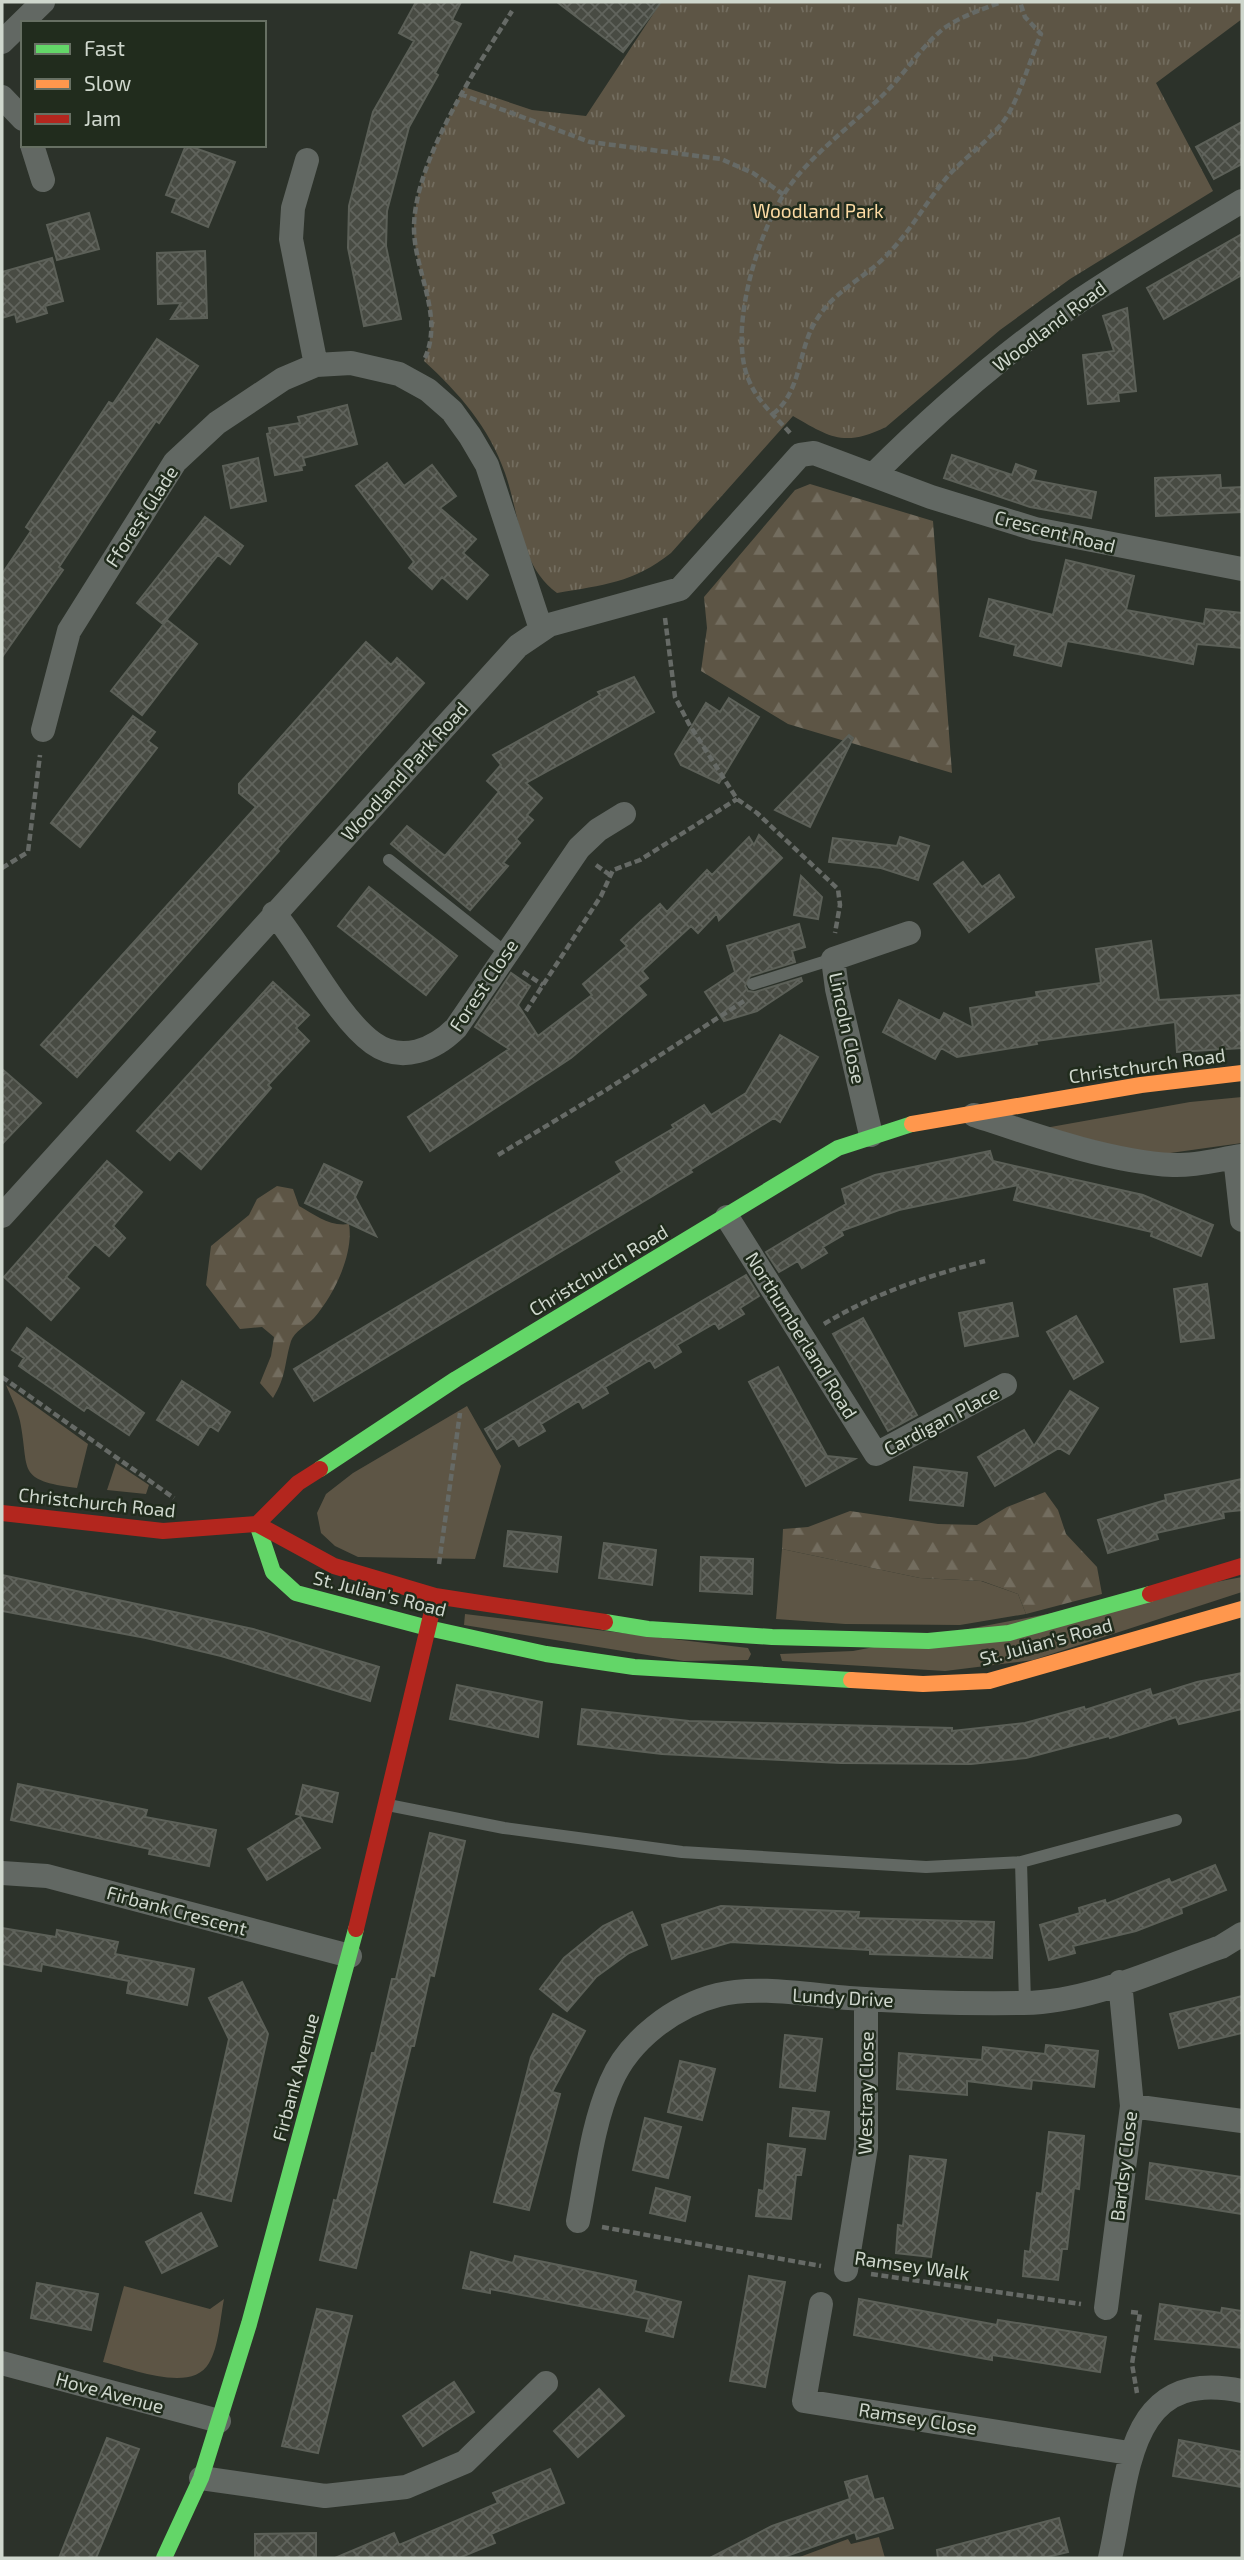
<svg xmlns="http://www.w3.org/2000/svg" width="1244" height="2560" font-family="'Exo 2',sans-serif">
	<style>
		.grass { fill: #5d5545 }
		.forest { fill: url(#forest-firs) }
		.park { fill: url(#park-tufts) }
		.building { fill: url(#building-cross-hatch); stroke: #5c6058; stroke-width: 2 }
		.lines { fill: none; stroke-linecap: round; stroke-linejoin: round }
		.path { stroke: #666a66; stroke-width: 4.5; stroke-dasharray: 7 3.5; stroke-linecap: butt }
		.lane { stroke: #626863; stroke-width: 12 }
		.street { stroke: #626863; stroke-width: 24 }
		.fast { stroke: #63d668; stroke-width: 16 }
		.slow { stroke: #ff974d; stroke-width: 16 }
		.jam { stroke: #b3261e; stroke-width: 16 }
		.labels { text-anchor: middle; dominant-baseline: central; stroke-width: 5; stroke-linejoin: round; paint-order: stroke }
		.park-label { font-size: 19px; fill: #fbdaa3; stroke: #212c1d }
		.street-label { font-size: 19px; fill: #cfd7cd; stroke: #212c1d }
	</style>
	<defs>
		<pattern id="forest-firs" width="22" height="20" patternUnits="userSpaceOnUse" patternTransform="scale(1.75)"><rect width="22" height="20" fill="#5d5545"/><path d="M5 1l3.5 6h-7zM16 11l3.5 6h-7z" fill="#736d5f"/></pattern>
		<pattern id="park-tufts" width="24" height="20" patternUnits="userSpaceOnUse" patternTransform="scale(1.75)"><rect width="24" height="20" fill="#5d5545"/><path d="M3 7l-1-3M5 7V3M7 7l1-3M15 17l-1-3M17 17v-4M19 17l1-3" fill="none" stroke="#736d5f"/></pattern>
		<pattern id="building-cross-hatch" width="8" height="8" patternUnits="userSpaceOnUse" patternTransform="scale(1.75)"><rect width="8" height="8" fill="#484b43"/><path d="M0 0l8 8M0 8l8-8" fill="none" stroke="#61645d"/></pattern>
	</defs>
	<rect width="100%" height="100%" fill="#2c322a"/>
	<path class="grass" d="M1242,1097V1143L1163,1154L1139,1152L1045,1128L1190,1102Z
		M6,1385L88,1444L77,1488C15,1480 30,1471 20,1421C17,1408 11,1397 6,1385Z
		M467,1406L501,1466L475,1559L358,1557L335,1546L321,1533L317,1513L326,1494L353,1473Z
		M116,1463L149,1485L146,1494L107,1490Z
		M782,1549L920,1578L981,1581L1018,1594L1026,1614L960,1625L845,1624L776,1619Z
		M1242,1577V1592L1033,1660L945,1671L782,1661L780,1654L853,1651Z
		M465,1614L748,1648L751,1654L748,1660L684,1661L464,1625Z
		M124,2286L210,2309L224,2299C220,2319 219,2346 209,2363C192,2394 130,2368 103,2362Z
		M879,2537L885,2558H797L848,2539L851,2544Z"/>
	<path class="forest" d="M810,484L933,521L952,773L788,724L701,671L707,628L704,597L795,490Z
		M277,1186L293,1189L299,1206C315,1215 330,1227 349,1224C354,1254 334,1295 314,1318C307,1325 294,1332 291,1341C284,1364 287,1375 273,1398L260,1383L271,1356L274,1337L262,1327L240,1329L206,1285L211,1246L249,1215L257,1199Z
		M1045,1492L1058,1510L1066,1534L1097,1567L1102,1594L1026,1614L1018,1594L982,1581L920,1578L782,1549L783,1529L808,1527L850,1511L938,1524L977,1525L1007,1507Z"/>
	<path class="park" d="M661,2H1242V19L1156,83L1213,191L1070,279L1000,330L886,427C844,447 831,438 793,416L671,553C633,583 603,585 557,593C519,565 520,515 505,473C489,427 459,393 424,361C443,316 414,273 414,228C414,181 443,129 464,87L532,110L586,116Z"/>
	<path class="building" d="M416,2H461L452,20L461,24L435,73L438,75L409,127L387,211L386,246L401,319L364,326L348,248L349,206L373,112L414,41L399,33Z
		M557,2H661L623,52Z
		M1242,122V164L1214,179L1196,147Z
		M186,145L235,162L208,227L172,212L177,199L166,195Z
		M89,213L99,249L57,260L47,225Z
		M1242,234V275L1164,319L1147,288Z
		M205,251L207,318L171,319L181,303L158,304L157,253Z
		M52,258L63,301L45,306L47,313L17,322L15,314L2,318V272Z
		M1127,308L1136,391L1118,393L1119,401L1088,404L1083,355L1114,351L1103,316Z
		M157,339L198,366L159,423L156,421L131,458L59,567L63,570L2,657V574L31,531L26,527L109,402L113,404Z
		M347,405L357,444L303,458L305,465L301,466L302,470L275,475L267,434L270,433L269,428L300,423L298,417Z
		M952,455L1012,475L1016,464L1036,471L1033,480L1096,492L1091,518L1030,507L944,478Z
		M258,458L266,501L231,508L223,466Z
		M387,463L404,486L432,465L456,496L440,508L476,539L463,553L488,575L467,599L442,577L432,589L409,568L414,562L356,486Z
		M1220,475L1221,488L1242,487V512L1156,516L1155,478Z
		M205,517L243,546L230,564L218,555L163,624L137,603Z
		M1066,560L1134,576L1126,610L1204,624L1206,609L1242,613V648L1197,644L1193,664L1067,641L1061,666L1014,655L1016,645L980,636L989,599L1053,615Z
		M167,620L197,644L142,715L111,691Z
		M366,642L391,665L397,658L424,683L277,849L279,851L77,1077L41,1045L256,807L239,793V784Z
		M634,677L654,712L526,783L542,798L527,815L533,820L516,839L520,843L503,863L508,866L470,910L391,844L407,826L445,856L499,792L487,781L501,765L493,755L600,695L598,692Z
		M729,698L759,717L719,783L681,765L675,754L706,703L720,712Z
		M133,716L155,732L148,741L157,748L80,847L51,823Z
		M849,735L853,738L810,827L775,810Z
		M759,835L782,858L719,920L717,913L698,933L691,926L642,971L648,978L638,986L646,995L571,1058L430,1151L408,1117L509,1049L475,1027L511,973L530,986L518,1005L538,1036L592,995L583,984L627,946L621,940L641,921L660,904L667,912L707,870L712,875L749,837L754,845Z
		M900,837L929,846L918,880L881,868L829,862L833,838L897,846Z
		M963,862L982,887L999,875L1014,897L969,932L934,884Z
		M801,876L822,897L818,919L794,915Z
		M369,887L457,956L426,995L338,926Z
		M799,924L805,947L792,951L795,962L750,976L745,986L748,991L755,992L801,978L802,981L757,1011L724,1021L705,992L735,972L727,946Z
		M1151,941L1159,1000L1242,995V1048L1177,1052L1175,1022L1036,1041L1037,1044L957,1057L941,1048L935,1059L883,1032L899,1000L940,1021L944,1013L973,1028L970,1008L1037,997L1036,992L1101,983L1096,949Z
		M273,982L309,1015L296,1028L309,1041L268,1085L271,1088L201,1169L179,1150L170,1160L137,1131Z
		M780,1035L818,1057L780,1122L774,1118L690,1170L692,1172L314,1401L294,1369L622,1172L616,1162L674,1128L672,1125L704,1105L711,1115L746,1093Z
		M2,1069L41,1103L2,1144Z
		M990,1151L993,1161L1143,1195L1213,1225L1201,1256L1151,1236L1152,1232L1014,1200L1018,1185L899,1210L841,1231L843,1235L823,1247L827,1253L802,1268L798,1261L779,1272L766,1252L846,1204L842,1189L875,1175Z
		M107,1161L142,1192L113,1226L125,1238L109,1256L95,1244L66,1277L79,1288L51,1320L4,1277Z
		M324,1164L362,1182L355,1197L376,1236L305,1203Z
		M746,1275L759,1296L740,1308L744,1314L719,1329L715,1323L677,1345L681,1352L655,1368L650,1360L605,1387L608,1393L583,1408L579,1401L541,1424L545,1431L519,1446L514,1438L497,1449L485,1429Z
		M1207,1284L1214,1338L1181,1342L1174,1289Z
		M1012,1303L1018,1336L965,1346L959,1313Z
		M1076,1316L1103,1362L1074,1379L1047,1332Z
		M863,1318L917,1415L888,1431L833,1334Z
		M27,1328L144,1413L129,1435L87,1407L84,1411L19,1366L24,1358L12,1350Z
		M778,1367L827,1456L855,1459L806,1486L749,1382Z
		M182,1381L230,1412L218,1431L210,1426L198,1445L157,1420Z
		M1070,1391L1098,1408L1069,1454L1059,1448L995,1486L978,1457L1024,1430L1034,1446Z
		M914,1467L967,1473L963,1506L910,1500Z
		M1242,1479V1510L1223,1512L1224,1518L1156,1533L1158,1539L1108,1553L1098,1520L1166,1500L1165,1495Z
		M508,1531L561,1537L557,1572L504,1566Z
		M604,1543L656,1550L652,1585L599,1578Z
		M701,1557L753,1559L752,1594L700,1591Z
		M2,1575L253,1629L379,1667L370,1701L221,1656L146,1638L2,1611Z
		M1242,1673V1709L1179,1724L1176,1717L1110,1738L1109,1736L1026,1758L971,1764L841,1763L662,1754L578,1744L582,1709L689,1721L952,1728V1731L1025,1723L1084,1707L1085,1710L1150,1689L1152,1696L1197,1682Z
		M457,1685L542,1702L538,1737L450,1719Z
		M18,1784L147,1810L145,1817L216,1830L209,1866L149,1854L150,1849L11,1820Z
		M303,1785L338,1793L332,1822L296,1814Z
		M300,1817L320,1848L267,1880L248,1849Z
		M430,1833L465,1841L434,1976L430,1975L414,2046H411L356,2268L320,2260L334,2200L337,2201L372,2053H375L392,1979H396Z
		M1215,1865L1226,1890L1181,1908L1182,1913L1136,1931L1073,1946L1075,1953L1049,1960L1040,1925L1080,1913L1079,1908L1105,1900L1106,1904L1169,1879L1171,1883Z
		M721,1906L859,1912L858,1918L994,1922L992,1958L870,1954V1950L731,1942L672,1959L662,1925Z
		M632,1912L647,1945L629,1953L596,1977L567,2011L540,1989L564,1958L603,1926Z
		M2,1928L56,1937L57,1930L118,1942L115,1954L194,1969L187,2005L127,1993L129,1981L42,1964L41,1971L2,1964Z
		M242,1982L268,2034L231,2201L195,2193L229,2039L209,1998Z
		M1242,1996V2033L1179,2048L1170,2014Z
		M553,2014L585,2031L552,2092L560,2094L529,2210L494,2202L531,2057Z
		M785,2035L822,2039L815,2091L780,2087Z
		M1046,2045L1098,2051L1094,2087L1032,2080L1031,2089L967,2081V2095L897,2089L899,2053L982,2060L983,2047L1045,2054Z
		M680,2061L715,2069L702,2120L668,2112Z
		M793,2108L829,2112L825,2139L790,2136Z
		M645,2118L681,2127L668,2178L633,2170Z
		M1049,2132L1084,2136L1079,2189L1074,2188L1067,2249H1062L1058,2280L1023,2276L1025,2251L1030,2252L1037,2193L1042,2194Z
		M768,2144L805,2149L801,2175H796L791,2219L756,2216L759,2190L764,2191Z
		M910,2156L946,2160L931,2257L896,2253L898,2225L903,2226Z
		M1150,2163L1242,2177V2214L1146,2199Z
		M656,2188L690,2197L685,2221L650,2213Z
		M201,2213L217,2246L162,2273L146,2242Z
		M471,2252L513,2263L515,2256L636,2281L634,2291L681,2302L673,2337L646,2331L649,2319L490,2289V2293L463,2288Z
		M749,2276L785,2282L765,2387L730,2381Z
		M37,2283L98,2294L91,2330L31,2318Z
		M859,2299L997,2325L998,2320L1106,2337L1100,2372L992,2355V2360L854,2335Z
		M1160,2304L1221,2313L1222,2308L1242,2311V2348L1155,2339Z
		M317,2309L352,2316L318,2453L282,2446Z
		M454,2382L474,2412L423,2446L403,2416Z
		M599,2389L624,2416L578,2457L554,2431Z
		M107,2438L139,2449L118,2504L96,2558H59Z
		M1179,2440L1242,2452V2487L1173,2476Z
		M550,2469L564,2503L491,2534L495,2543L459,2558H335L394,2533L399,2545L498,2503L493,2493Z
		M867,2476L874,2500L883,2498L893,2528L857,2539L855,2532L781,2558H710L772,2526L850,2499L845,2482Z
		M1059,2518L1068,2552L1043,2558H938L937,2550Z
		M316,2533V2558H255V2534Z"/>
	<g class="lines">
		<path class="path" d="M460,94L590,142L721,159L753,173L784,195
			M425,358C444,315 414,271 414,228C414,161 477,67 512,11
			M773,414C803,390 797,349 817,319C835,290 865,278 887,255C911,231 927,200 949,175C968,154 994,138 1009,113C1022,89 1030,60 1041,34L1025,17L1020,2
			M790,433C776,417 759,403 750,383C727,335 756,238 784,194C808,157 850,127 882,96C904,75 920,48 943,29C961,16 981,10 1001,2
			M665,618L675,697L689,724L737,799L757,813L838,889L840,905L835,933
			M596,865L610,875
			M2,868L28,852L40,755
			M523,972L543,985
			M526,1011L601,896L613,870L640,860L737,799
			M498,1155L606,1090L744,1001
			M824,1324C875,1293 927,1276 985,1261
			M2,1377L174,1498
			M439,1564L460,1413
			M602,2227L821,2266
			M871,2274L1081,2304
			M1131,2312L1140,2313L1132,2364L1137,2393"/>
		<path class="lane" d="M389,860L505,952
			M753,984L833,959
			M388,1805L504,1828L682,1852L926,1867L1021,1862L1176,1820
			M1021,1862L1025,2003"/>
		<path class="street" d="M2,42L43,2
			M2,97L23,119
			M32,145L43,180
			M307,160L293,208L291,239L316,365
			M873,475C937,411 1008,350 1082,299C1134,264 1189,233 1242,201
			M43,730L69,631L175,462L217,423L283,379L316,365L351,363L399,374L428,390L452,411L470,436L487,465L541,629
			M274,913C304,949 337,1017 373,1043C402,1064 435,1049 456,1028L579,848L598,830L624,814
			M974,1115C1034,1135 1110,1162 1173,1165C1196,1166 1220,1159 1242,1156
			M871,1135L837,989L833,959L909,933
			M1235,1157L1242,1220
			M2,1216L518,646L549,625L680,589L800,455L814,453L931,497L1035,529L1242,569
			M727,1217L876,1454L1005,1385
			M2,1873L47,1876L350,1956
			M1132,2106L1242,2121
			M578,2221C587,2176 592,2125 611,2082C629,2040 674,2006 718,1995C755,1985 810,1995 849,1998C907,2002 966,2004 1024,2003C1091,2002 1158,1969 1221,1947L1242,1934
			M846,2270L866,2147V1999
			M821,2304L804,2401L1129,2453
			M1106,2308L1132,2106L1120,1982
			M2,2363L219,2421
			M201,2478L325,2496L406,2487L465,2462L546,2383
			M1110,2558C1129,2477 1125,2366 1242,2391"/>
		<path class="fast" d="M320,1469L456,1379L838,1148L912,1124
			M257,1524L273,1572L296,1593L428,1628L546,1654L634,1667L851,1680
			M605,1622L648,1629L772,1637L928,1641L1009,1633L1150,1594
			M164,2558L201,2478L249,2324L356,1929"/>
		<path class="slow" d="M912,1124L1141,1085L1242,1073
			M851,1680L923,1684L989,1681L1242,1609"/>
		<path class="jam" d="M2,1513L163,1531L257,1524L298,1483L320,1469
			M257,1524L334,1566L435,1596L605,1622
			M1150,1594L1242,1566
			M356,1929L433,1607"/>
	</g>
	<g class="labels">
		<g class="park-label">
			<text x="818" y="210">Woodland Park</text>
		</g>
		<g class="street-label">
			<text transform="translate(1049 326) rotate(-37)">Woodland Road</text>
			<text transform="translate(141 516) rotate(-57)">Fforest Glade</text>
			<text transform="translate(1055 531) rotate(14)">Crescent Road</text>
			<text transform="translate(404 771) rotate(-48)">Woodland Park Road</text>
			<text transform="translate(483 985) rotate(-56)">Forest Close</text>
			<text transform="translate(848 1028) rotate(78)">Lincoln Close</text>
			<text transform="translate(1147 1065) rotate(-8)">Christchurch Road</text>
			<text transform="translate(598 1270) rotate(-31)">Christchurch Road</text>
			<text transform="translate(802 1335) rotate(58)">Northumberland Road</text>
			<text transform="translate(941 1420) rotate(-28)">Cardigan Place</text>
			<text transform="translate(97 1502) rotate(6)">Christchurch Road</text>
			<text transform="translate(380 1593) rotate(14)">St. Julian's Road</text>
			<text transform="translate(1046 1641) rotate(-15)">St. Julian's Road</text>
			<text transform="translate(177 1910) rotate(15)">Firbank Crescent</text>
			<text transform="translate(843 1997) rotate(3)">Lundy Drive</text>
			<text transform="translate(295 2077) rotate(-75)">Firbank Avenue</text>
			<text transform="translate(865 2093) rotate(-89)">Westray Close</text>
			<text transform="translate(1123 2166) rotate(-83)">Bardsy Close</text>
			<text transform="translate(912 2265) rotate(8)">Ramsey Walk</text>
			<text transform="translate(110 2392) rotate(15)">Hove Avenue</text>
			<text transform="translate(918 2418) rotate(9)">Ramsey Close</text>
		</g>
	</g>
	<rect width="1244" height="2560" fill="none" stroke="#cfd7cd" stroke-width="7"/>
	<rect x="21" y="21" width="245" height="126" fill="#212c1d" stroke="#677063" stroke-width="2"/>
	<rect x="35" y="44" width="35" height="10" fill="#63d668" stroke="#677063" stroke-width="2"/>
	<text x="84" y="56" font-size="21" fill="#cfd7cd">Fast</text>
	<rect x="35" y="79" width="35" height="10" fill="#ff974d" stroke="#677063" stroke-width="2"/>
	<text x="84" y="91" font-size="21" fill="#cfd7cd">Slow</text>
	<rect x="35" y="114" width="35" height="10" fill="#b3261e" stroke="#677063" stroke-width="2"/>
	<text x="84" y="126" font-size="21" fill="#cfd7cd">Jam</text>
</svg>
